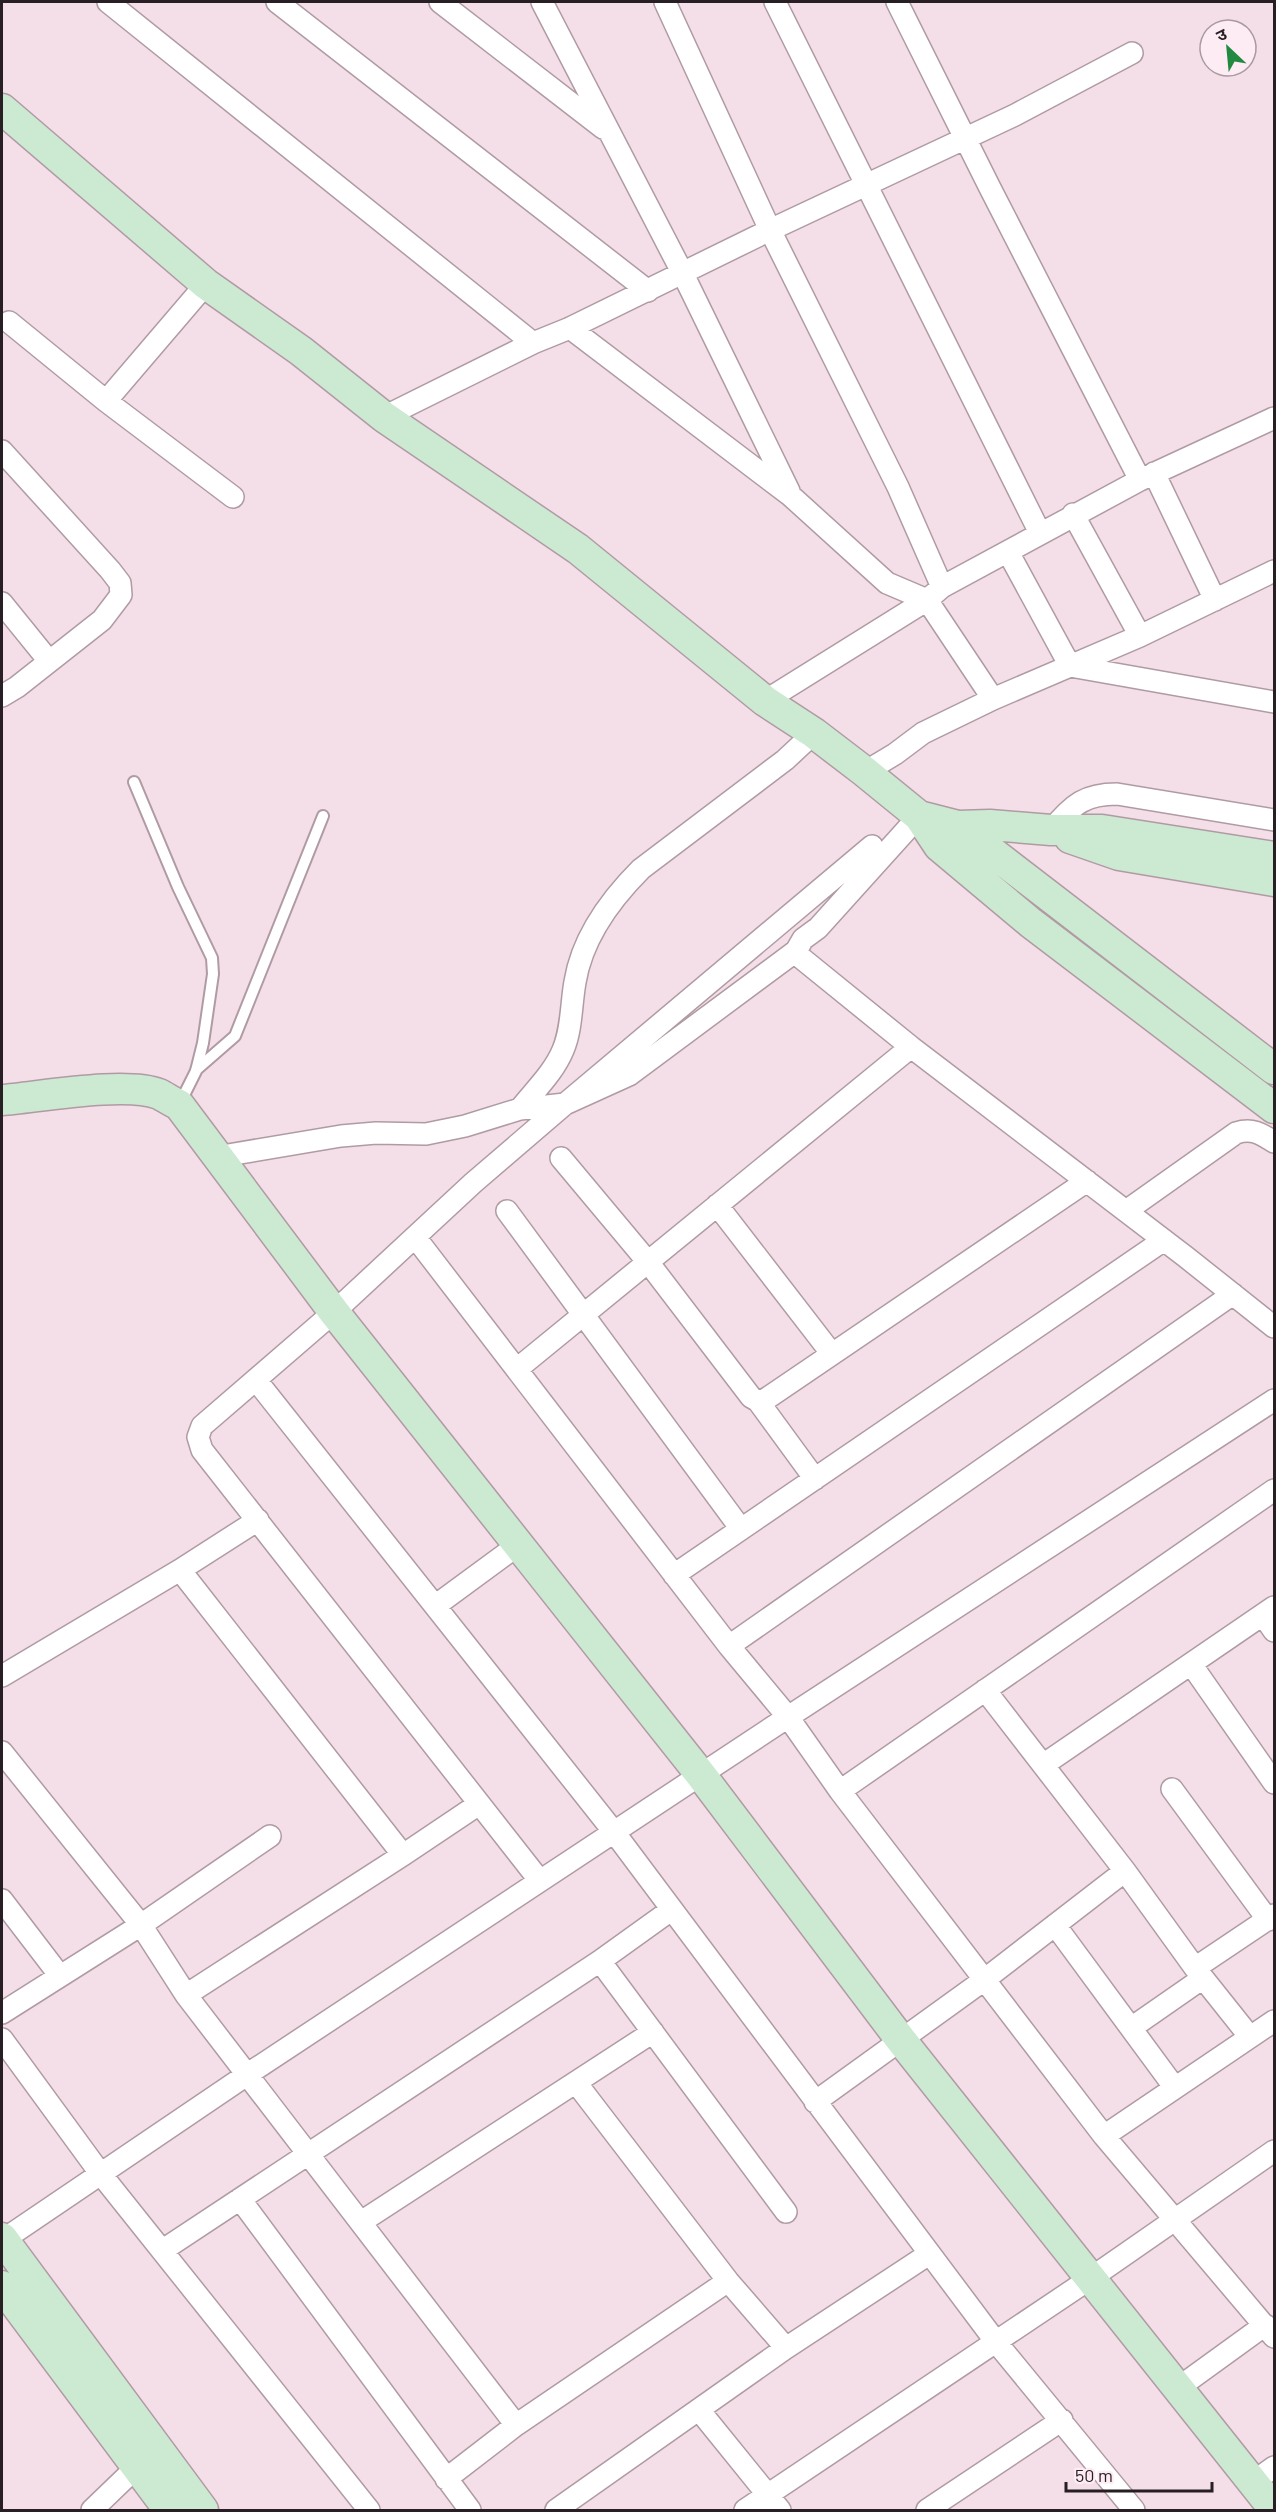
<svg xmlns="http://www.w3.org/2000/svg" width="1276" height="2512" font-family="Barlow,'Noto Sans Devanagari',sans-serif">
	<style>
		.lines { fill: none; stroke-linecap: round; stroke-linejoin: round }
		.lane-casing { stroke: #b09ba4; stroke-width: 14 }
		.street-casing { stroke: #b09ba4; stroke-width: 24 }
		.secondary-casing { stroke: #b09ba4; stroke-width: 33 }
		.lane { stroke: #fff; stroke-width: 10 }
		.street { stroke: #fff; stroke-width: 21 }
		.secondary { stroke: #cce9d2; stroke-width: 30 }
	</style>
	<rect width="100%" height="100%" fill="#f4dee7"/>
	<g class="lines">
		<defs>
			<path id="lane" d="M134,782L178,887L212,958L213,974L203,1043L196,1071L179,1105
				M196,1070L235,1036L323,816"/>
			<path id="street" d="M108,2L533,343
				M277,2L648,291
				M440,2L603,128
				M542,2L683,274L789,491
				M665,2L770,230L898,487L942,587
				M775,2L1040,533
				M9,322L106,401L233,497
				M570,328L791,496L887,583L927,600L993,699
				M106,401L206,284
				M384,417L533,343L570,328L770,230L1015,115L1132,53
				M2,451L110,570L120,583L121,595L102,620L17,687L2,696
				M1154,473L1215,600
				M1140,480L1274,418
				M1073,514L1140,636
				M1008,552L1070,666L1274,702
				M2,603L49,661
				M765,701L927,600L942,587L1140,480L990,188L897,2
				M865,772L895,754L923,733L993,699L1140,636L1274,571
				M919,816L818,928L803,939L796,951L800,957L911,1047L1186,1257L1274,1327
				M1051,830C1073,806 1082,794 1117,794L1274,820
				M520,1109C535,1090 554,1072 563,1050C572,1029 571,1004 575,982C582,939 611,899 641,869L785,760L814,733
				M216,1157L341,1136L376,1133L426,1134L465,1126L520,1109L565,1104L629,1075L796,951
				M561,1158L648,1262L751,1397L758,1401L766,1399L1087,1181
				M717,1205L832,1354
				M507,1211L741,1529
				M1126,1211L1236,1133C1252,1128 1260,1133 1274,1142
				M415,1237L729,1646L788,1717L840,1791L1104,2136L1274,2337
				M517,1369L911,1047
				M256,1380L614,1832L996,2342L1134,2510
				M758,1401L815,1479
				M180,1570L403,1855
				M674,1575L1164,1240
				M435,1606L518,1545
				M1263,1615L1274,1631
				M729,1646L1233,1294
				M1191,1664L1274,1783
				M2,1676L180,1570L258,1520
				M985,1690L1125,1871
				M2,1752L141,1925L186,1995L516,2425
				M1043,1765L1274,1607
				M1172,1789L1268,1920
				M840,1791L1274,1490
				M540,1881L202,1450L198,1437L202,1426L334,1312L473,1183L565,1104L872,846
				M2,1900L60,1976
				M1055,1925L1175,2088
				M600,1961L786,2212
				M1195,1968L1274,1915
				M186,1995L403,1855L479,1804
				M2,2013L141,1925L270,1836
				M1131,2028L1203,1978
				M2,2039L100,2173L369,2510
				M577,2084L728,2281L786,2348
				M815,2102L984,1980L1125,1871L1195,1968L1250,2037
				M1104,2136L1274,2021
				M240,2199L470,2510
				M361,2222L653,2032
				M3,2240L248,2074L788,1717L1274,1400
				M163,2250L600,1961L671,1910
				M1178,2388L1265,2325
				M699,2410L780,2510
				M446,2479L516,2425L728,2281
				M1253,2482L1274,2467
				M92,2510L145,2459
				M556,2510L786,2348L929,2254
				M745,2510L1091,2278L1274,2151
				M927,2510L1062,2420"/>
			<path id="secondary" d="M2,109L206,284L301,351L384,417L578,549L765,701L814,733L865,772L919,816L939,846L1031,923L1274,1108
				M919,816L958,826L1274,1069
				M952,832L958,826L990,825L1051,830H1102L1274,857
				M1070,838L1119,855L1274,881
				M2,1100C39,1097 126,1081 159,1094C165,1097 172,1102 179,1105L334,1312L701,1775L901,2040L1274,2509
				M2,2238L203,2510
				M2,2286L169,2510"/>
		</defs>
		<use href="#lane" class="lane-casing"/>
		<use href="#street" class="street-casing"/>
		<use href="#secondary" class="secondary-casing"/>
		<use href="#lane" class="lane"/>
		<use href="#street" class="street"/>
		<use href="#secondary" class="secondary"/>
	</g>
	<rect width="1276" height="2512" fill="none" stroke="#271f23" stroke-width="6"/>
	<g transform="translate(1228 48) rotate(334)"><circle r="28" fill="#feecf4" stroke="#a89aa0" stroke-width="1.5"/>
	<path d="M0-4.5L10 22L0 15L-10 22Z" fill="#218a41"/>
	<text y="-9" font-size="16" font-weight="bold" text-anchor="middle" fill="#271f23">उ</text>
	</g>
	<path d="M1066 2482v9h146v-9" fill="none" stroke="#271f23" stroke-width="3"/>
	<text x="1075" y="2482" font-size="18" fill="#271f23" stroke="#feecf4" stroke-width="4.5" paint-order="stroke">50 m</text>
</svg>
